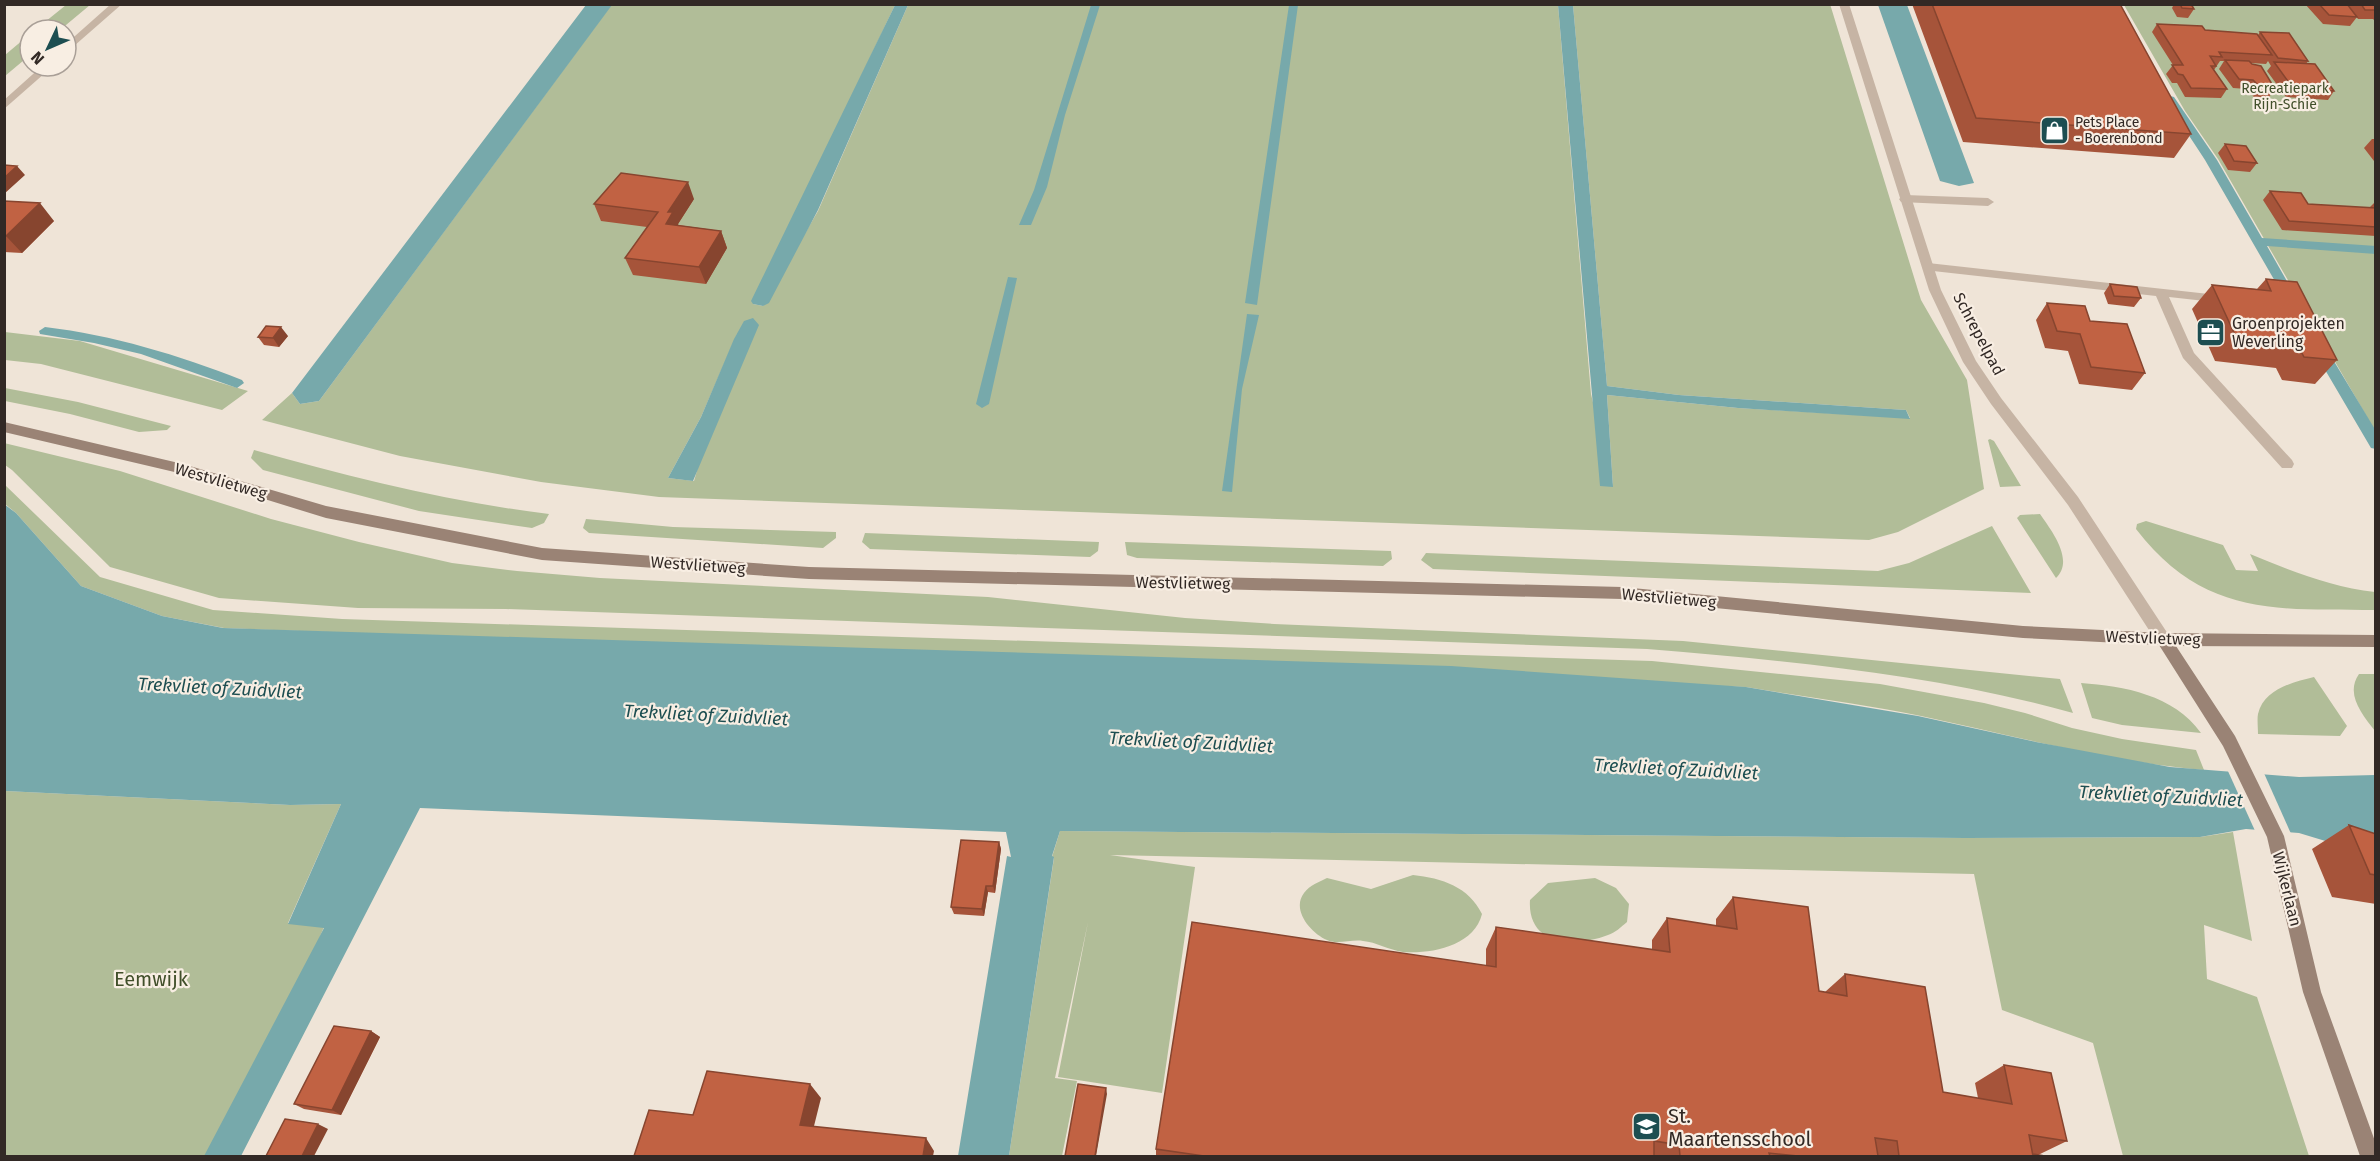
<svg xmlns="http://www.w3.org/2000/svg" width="2380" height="1161" font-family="'Fira Sans',sans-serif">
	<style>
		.green { fill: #b1bd98; fill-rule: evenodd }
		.water { fill: #77a9ab }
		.pier { fill: #efe4d7 }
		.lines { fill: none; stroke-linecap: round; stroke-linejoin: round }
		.stream { fill: #77a9ab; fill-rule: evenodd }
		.lane { fill: #c6b4a4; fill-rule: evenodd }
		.street { fill: #c6b4a4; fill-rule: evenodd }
		.secondary { fill: #9a8375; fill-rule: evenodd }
		.wall { fill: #a6543a }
		.shaded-wall { fill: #87452f }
		.building { fill: #c16243; stroke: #87452f; stroke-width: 1.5 }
		.labels { text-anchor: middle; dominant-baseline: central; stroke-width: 4.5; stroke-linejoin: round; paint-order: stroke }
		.far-park-label { font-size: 14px; fill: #414f2a; stroke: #f8eee3 }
		.far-poi-label { font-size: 14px; fill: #322925; stroke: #f8eee3; text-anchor: start }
		.poi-label { font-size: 16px; fill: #322925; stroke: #f8eee3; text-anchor: start }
		.street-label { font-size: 16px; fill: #322925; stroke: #f8eee3 }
		.water-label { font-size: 18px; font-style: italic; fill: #1d4e51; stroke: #f8eee3 }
		.near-park-label { font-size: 20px; fill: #414f2a; stroke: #f8eee3 }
		.near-poi-label { font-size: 20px; fill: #322925; stroke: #f8eee3; text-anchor: start }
	</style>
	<rect width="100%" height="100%" fill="#efe4d7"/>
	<path class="green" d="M612,4L895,5L753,304L763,306L818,211L908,5H1558L1591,394L1613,487L1607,395L1738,408L1910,418L1906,410L1679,395L1607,386L1573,5L1830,4L1921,300L1967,380L1984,489L1898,532L1869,540L659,497L541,482L400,456L262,420L292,393L300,404L319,401ZM737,334L694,481L668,478L701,417Z
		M66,5H90L60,30H35Z
		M2124,5H2375V431L2218,159L2185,111Z
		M30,34V55L5,76V55Z
		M5,332L80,341L248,391L222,410L41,364L5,360Z
		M5,388L78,402L171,426L167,430L139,432L70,414L5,401Z
		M1990,439L1994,441L2021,486L2000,487L1988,440Z
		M4,443L120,471L271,519L359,542L452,563L517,571L600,578L988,597L1185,618L1274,624L1683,641L2060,679L2073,713C1933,674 1791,661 1647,649L506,609L358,608L219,598L110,567L12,470L5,465Z
		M254,450C351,477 449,502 549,514L544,523L532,528L419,511L263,470L251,458Z
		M4,484L100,577L213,610L342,619L1652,661L1880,684L1984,703L2025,713L2072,728L2122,739L2196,750L2204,770C2109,762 2015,736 1921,716C1864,704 1804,697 1746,687L224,628L162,616L81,586L16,513L5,504Z
		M2040,514C2051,530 2075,560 2056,578L2017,518L2020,515Z
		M586,519L673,527L836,532V538L823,548L589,533L583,528Z
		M2146,521L2223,545L2236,570L2258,571L2250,554C2291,571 2331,587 2375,592V610C2276,609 2204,617 2136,529L2137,524Z
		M1992,526L2031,593L1433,569L1421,560L1426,553L1878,571L1909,563Z
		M865,533L1099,542L1098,551L1090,557L870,549L862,542Z
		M1125,542L1391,551L1392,559L1383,566L1137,558L1127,555Z
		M2359,674H2375V731C2362,714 2345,694 2359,674Z
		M2314,677L2347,726L2340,736L2258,734C2258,728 2257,719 2258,714C2264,689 2293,682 2314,677Z
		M2081,683C2124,686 2174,695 2201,733L2122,725L2092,718Z
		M5,791L290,805L341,804L288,923L324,927L226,1156H5Z
		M1060,831L1965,838L2200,837L2233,832L2252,941L2204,925L2207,979L2257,997L2309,1156H2123L2093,1043L2002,1010L1974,874L1110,855L1195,867L1162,1093L1058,1077L1088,922L1055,1078L1077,1081L1062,1156H1009L1054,858L1052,857Z
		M1413,875C1442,878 1469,887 1482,914C1474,946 1432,954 1403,952C1389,950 1376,942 1363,941C1352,939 1337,945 1327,940C1311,933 1291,910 1304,893C1310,885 1319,882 1327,878L1371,889Z
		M1595,878L1616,888L1629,904L1627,922C1621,927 1615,933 1608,935C1574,948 1527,946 1530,900L1548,883Z"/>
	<path class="water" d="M586,5H612L319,401L300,404L292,393Z
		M895,5H908L818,210L769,303L763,306L753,304L751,301Z
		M1091,5H1100L1065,115L1047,187L1031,225H1019L1034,190Z
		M1289,5H1298L1257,305L1245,303Z
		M1558,5H1573L1607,386L1679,395L1906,410L1910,419L1738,408L1607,395L1613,487L1600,486Z
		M1878,5H1907L1974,183L1959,186L1940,181Z
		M1008,277L1017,278L989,404L982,408L976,404Z
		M1247,314L1259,315L1242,389L1232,492L1222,491Z
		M753,318L759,325L693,481L668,478L701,417L734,339L744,321Z
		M4,504L16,513L81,586L162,616L223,628L1451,666L1746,687L1918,716L2036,742L2170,767L2299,777L2375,775V856L2299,833L2246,829L2200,837L1965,838L1060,831L1052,856L1054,857L1009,1156H958L1007,856L1011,857L1006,832L420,808L241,1156H204L324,928L288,924L341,804L290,805L5,791Z"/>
	<path class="pier" d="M2227,769L2263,771L2292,836L2256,833Z"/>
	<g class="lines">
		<path class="stream" d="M2170,96L2174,97L2217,160L2262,238L2376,246V254L2267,246L2297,299L2291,303L2287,302L2205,160L2165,99Z
			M45,327C113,335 178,355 242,380L244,383L237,388L141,354L94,343L40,334L39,331Z
			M2321,346L2326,348L2376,431V449L2371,448L2314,351Z"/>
		<path class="lane" d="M111,4H122L66,53V44Z
			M42,66H53L4,109V100Z
			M1905,195L1988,198L1994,202L1988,206L1901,202L1899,199Z
			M1928,263L2227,296L2229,299L2223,303L2169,297L2194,353L2292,460L2294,464L2292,468H2282L2183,358L2156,296L1924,270L1922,267Z"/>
		<path class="street" d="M1839,4H1849L1941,290L1976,361L2001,398L2078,497L2168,634L2171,639L2168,644L2163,645L2158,644L2068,505L1991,404L1963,362L1929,290Z"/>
		<path class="secondary" d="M4,422L183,464L326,506L542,548L809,567L1622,587L2023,626L2163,633L2376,635V647L2176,646L2235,736L2284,836L2321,992L2376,1144V1156H2360L2303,992L2267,837L2223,746L2159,645L2023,638L1622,599L809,579L542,560L326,518L183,474L4,432Z"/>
	</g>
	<path class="wall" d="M29,4H53L51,6Z
		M1912,4H2120L2191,134L2174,158L1963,142Z
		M2174,4H2191L2194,9L2188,18L2177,17L2172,8Z
		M2305,4H2376V22L2373,19H2358L2348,5L2357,17L2350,26L2323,24Z
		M2157,24L2205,30L2258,35L2260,32L2308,61L2306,64L2334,91L2328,100L2286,97L2267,71L2271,66L2268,61L2266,64L2251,63L2275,89L2269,97H2254L2247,89L2233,88L2219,69L2224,61H2220L2214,70L2227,89L2221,98L2185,97L2177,83H2172L2166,74L2173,65L2152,32Z
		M2372,139H2376V161H2374L2364,148Z
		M2225,144L2257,163L2250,172L2228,170L2218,153Z
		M2270,191L2308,204L2371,208L2370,207L2376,201V236L2282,230L2263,200Z
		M694,199L678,224V225L721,231L727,248L706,284L633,275L625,258L647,227L601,221L594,204Z
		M4,201L54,221L22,253L4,252Z
		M2266,279L2337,360L2315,384L2282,380L2276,368L2215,361L2192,309L2212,285L2257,289Z
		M2110,284L2141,298L2134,307L2108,304L2104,293Z
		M2047,303L2090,321L2145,373L2132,390L2079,384L2068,351L2045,348L2036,320Z
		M288,336L279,347L264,345L258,337Z
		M2349,825L2376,834V904L2332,897L2312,849Z
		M999,842L1001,849L995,893L988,892L984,916L954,914L951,907Z
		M1733,897L1819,991L1825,992L1845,974L1943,1092L1978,1098L1975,1083L2004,1065L2067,1141L2038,1155L2045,1156H1156V1149L1486,965V949L1496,927L1652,950V940L1667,918L1716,926V919Z
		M371,1031L380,1037L341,1115L304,1109L294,1104Z"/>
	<path class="shaded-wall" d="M17,166L25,175L4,194V178Z
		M688,182L694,199L678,224L680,229L666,224L668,212Z
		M40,203L54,221L22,253L6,236Z
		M721,231L727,248L706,284L699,267Z
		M281,327L288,336L279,347L273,338Z
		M999,842L1001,849L995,893L993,886Z
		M986,886L988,892L984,916L982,909Z
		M371,1031L380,1037L341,1115L332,1110Z
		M810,1084L821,1098L811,1138L800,1125Z
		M1106,1088L1107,1094L1096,1156H1095Z
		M318,1124L328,1129L314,1156H302Z
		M926,1138L934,1151L933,1156H923Z"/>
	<path class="building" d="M1932,4H2120L2191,134L1976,118Z
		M2180,4H2191L2194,9L2182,8Z
		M2319,4H2347L2357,17L2329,15Z
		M2361,4H2376V10H2365Z
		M2157,24L2202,26L2205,30L2257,34L2272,55L2219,52L2222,57L2210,56L2216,66H2211L2227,89L2191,88L2183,75L2178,74L2172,65H2183Z
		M2260,32L2289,33L2308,61L2278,58Z
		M2225,60L2249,61L2252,64L2261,66L2275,89L2261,88L2253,80L2239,79Z
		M2274,62L2315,64L2334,91L2293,88Z
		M2225,144L2246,146L2257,163L2234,161Z
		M4,165L17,166L4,178Z
		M621,173L688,182L668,212H673L666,224L721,231L699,267L625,258L658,212L594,204Z
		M2270,191L2301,193L2308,204L2376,208V227L2289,221Z
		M4,201L40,203L6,236H4Z
		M2266,279L2297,282L2337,360L2304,357L2297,344L2236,337L2212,285L2271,291Z
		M2110,284L2137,287L2141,298L2114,296Z
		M2047,303L2085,306L2090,321L2127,324L2145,373L2091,367L2080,334L2057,331Z
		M266,326L281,327L273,338L258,337Z
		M2349,825L2376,834V875L2370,874Z
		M961,840L999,842L993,886H986L982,909L951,907Z
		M1733,897L1808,907L1819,991L1847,996L1845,974L1925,987L1943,1092L2012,1104L2004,1065L2051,1073L2067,1141L2029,1135L2033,1156H1899L1897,1141L1875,1138L1878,1156H1798L1769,1153L1770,1156H1680L1679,1145L1654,1141V1156H1204L1156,1149L1192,922L1496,967V927L1670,952L1667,918L1737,929Z
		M334,1026L371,1031L332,1110L294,1104Z
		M707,1071L810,1084L800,1125L926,1138L923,1156H634L649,1110L693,1115Z
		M1078,1084L1106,1088L1095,1156H1065Z
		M285,1119L318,1124L302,1156H266Z
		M2033,1154L2045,1156H2033Z"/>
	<defs>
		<symbol id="shop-square" viewBox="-11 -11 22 22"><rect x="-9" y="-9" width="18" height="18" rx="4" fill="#1d4e51" stroke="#f8eee3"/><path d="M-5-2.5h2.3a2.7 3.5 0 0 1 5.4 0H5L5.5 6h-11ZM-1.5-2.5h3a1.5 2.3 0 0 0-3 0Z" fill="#fff"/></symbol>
		<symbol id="office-square" viewBox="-11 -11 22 22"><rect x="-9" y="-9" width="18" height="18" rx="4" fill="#1d4e51" stroke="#f8eee3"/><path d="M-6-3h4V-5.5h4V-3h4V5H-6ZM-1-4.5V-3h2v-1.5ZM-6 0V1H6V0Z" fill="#fff"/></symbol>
		<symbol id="school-square" viewBox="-11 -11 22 22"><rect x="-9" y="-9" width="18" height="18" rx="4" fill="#1d4e51" stroke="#f8eee3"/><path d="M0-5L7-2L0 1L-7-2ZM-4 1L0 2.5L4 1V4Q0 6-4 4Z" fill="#fff"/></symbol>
	</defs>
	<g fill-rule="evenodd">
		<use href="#shop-square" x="2038" y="114" width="33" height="33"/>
		<use href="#office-square" x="2194" y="316" width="33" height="33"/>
		<use href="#school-square" x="1630" y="1110" width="33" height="33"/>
	</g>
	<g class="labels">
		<g class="far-park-label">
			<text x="2285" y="88">Recreatiepark<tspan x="2285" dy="16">Rijn-Schie</tspan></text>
		</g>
		<g class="far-poi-label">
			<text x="2075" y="122">Pets Place<tspan x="2075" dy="16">- Boerenbond</tspan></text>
		</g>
		<g class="poi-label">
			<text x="2232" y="323">Groenprojekten<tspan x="2232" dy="18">Weverling</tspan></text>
		</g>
		<g class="street-label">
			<text transform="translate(1979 334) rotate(62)">Schrepelpad</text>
			<text transform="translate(221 481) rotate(16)">Westvlietweg</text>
			<text transform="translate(698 565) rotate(4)">Westvlietweg</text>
			<text transform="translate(1183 583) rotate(1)">Westvlietweg</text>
			<text transform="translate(1669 598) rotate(5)">Westvlietweg</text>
			<text transform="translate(2153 638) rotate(2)">Westvlietweg</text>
			<text transform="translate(2287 889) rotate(76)">Wijkerlaan</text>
		</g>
		<g class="water-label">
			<text transform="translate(220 688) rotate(3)">Trekvliet of Zuidvliet</text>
			<text transform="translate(706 715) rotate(3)">Trekvliet of Zuidvliet</text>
			<text transform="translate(1191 742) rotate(3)">Trekvliet of Zuidvliet</text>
			<text transform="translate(1676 769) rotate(3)">Trekvliet of Zuidvliet</text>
			<text transform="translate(2161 796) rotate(3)">Trekvliet of Zuidvliet</text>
		</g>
		<g class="near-park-label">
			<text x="151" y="979">Eemwijk</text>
		</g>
		<g class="near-poi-label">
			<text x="1668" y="1116">St.<tspan x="1668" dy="23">Maartensschool</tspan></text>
		</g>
	</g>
	<rect width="2380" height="1161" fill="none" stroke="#322925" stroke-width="12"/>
	<g transform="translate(48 48) rotate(226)"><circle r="28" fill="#f8eee3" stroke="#a99f97" stroke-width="1.5"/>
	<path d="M0-4.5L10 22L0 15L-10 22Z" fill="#1d4e51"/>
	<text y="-9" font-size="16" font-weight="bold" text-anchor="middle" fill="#322925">N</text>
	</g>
</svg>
